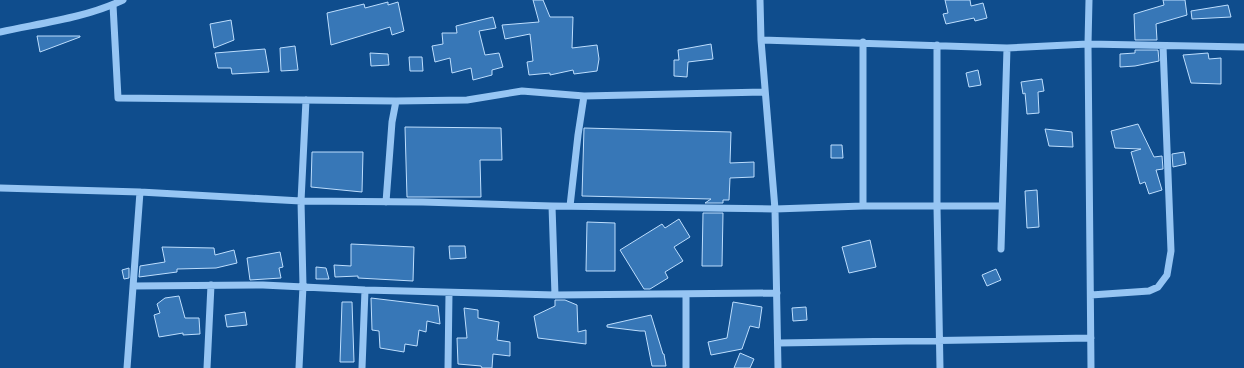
<svg xmlns="http://www.w3.org/2000/svg" width="1244" height="368" font-family="Cabin,sans-serif">
	<style>
		.building { fill: #3777b7; stroke: #bddefe }
		.lines { fill: none; stroke-linecap: round; stroke-linejoin: round }
		.minor { stroke: #96c5f3; stroke-width: 7 }
	</style>
	<rect width="100%" height="100%" fill="#0f4d8d"/>
	<path class="building" d="M533,0H543L550,17H573L572,48L597,45L599,59L597,71L574,74L573,70L550,75V73L529,75L527,62L533,61L530,34L505,39L502,25L539,22Z
		M945,0H970L971,6L983,3L987,18L975,21L974,18L946,24L943,14L948,13Z
		M1163,0H1185L1187,15L1156,24L1157,40H1135L1134,14L1164,5Z
		M388,2V5L398,2L404,31L392,35L390,27L331,45L327,13L364,4L365,8Z
		M1228,5L1231,17L1192,19L1191,11Z
		M493,17L496,28L479,31L485,55L499,53L503,67L492,70V75L473,80L471,68L452,73L450,58L435,62L432,46L443,44L442,33H457L456,26Z
		M231,20L234,40L214,48L210,24Z
		M37,36H80V37L40,52Z
		M711,44L713,59L688,62L687,77L674,76V60H679L678,50Z
		M295,46L298,70L281,71L280,48Z
		M265,49L269,72L232,74L231,68H218L215,53Z
		M1135,50H1158L1159,61L1135,66L1120,67V54L1135,53Z
		M370,53L388,54L389,65L371,66Z
		M1208,53L1209,59L1221,58V84L1191,83L1183,55Z
		M409,57H422L423,71H410Z
		M978,70L981,85L969,87L966,73Z
		M1042,79L1044,91L1038,92L1039,113L1027,114L1025,93L1023,94L1021,82Z
		M1138,124L1154,157L1162,156L1163,169L1156,170L1162,190L1149,194L1145,182L1140,184L1131,152L1141,149L1115,148L1111,131Z
		M405,127L501,128L502,160H480L481,197H407Z
		M584,128L731,132L730,163L754,162V177L730,178L729,200H723V203H705L711,199L582,196Z
		M1045,129L1072,132L1073,147L1049,146Z
		M831,145H842L843,158H831Z
		M312,152H363L362,192L311,187Z
		M1184,152L1186,164L1173,167L1172,154Z
		M1037,190L1039,227L1027,228L1025,191Z
		M703,213H723L722,266H702Z
		M679,219L690,237L674,247L683,261L665,272L668,278L650,289H644L620,250L662,224L665,228Z
		M587,222L615,223V271H586Z
		M870,240L876,267L849,273L842,247Z
		M351,244L414,247L413,281L358,278V276L335,277L334,265L351,266Z
		M449,246H465L466,258L450,259Z
		M162,247L214,248L215,255L234,250L237,263L216,268L177,269V272L139,277L140,266L165,262Z
		M280,252L283,267L279,268L281,278L250,280L247,258Z
		M316,267L326,268L329,279H316Z
		M129,268V278L124,279L122,270Z
		M996,269L1001,280L987,286L982,275Z
		M179,296L185,318H199L200,334L183,335V333L159,337L154,315L160,313L157,304L165,298Z
		M371,298L438,306L440,324L427,321L426,332L419,330L417,346L405,344L404,352L380,348L379,331L372,330Z
		M555,300H565L577,305L578,332L586,330V344L538,338L534,316L555,306Z
		M342,302H352L354,362H340Z
		M733,302L762,307L759,328L750,326L742,349L711,355L708,342L727,338Z
		M806,307L807,320L793,321L792,308Z
		M464,308L478,310V318L499,322L497,340L510,342V356L493,354L492,368H482L481,366L458,364L457,338H467Z
		M245,312L247,325L227,327L225,315Z
		M651,315L663,354H664L666,366H652L645,331H640L607,327V325Z
		M740,353L754,359L750,368H734Z"/>
	<g class="lines">
		<path class="minor" d="M760,0L761,40L775,209L778,368
			M1089,0L1088,44L1091,368
			M113,5L118,98L396,101
			M0,32C41,23 85,18 123,0
			M761,40L1007,48L1088,44L1244,47
			M937,45V207L940,368
			M0,188L140,192L301,201L423,202L552,206L775,209L863,206H1002
			M386,202L392,122L396,101L467,100L522,91L584,96L765,92
			M552,206L555,295
			M570,206L578,135L584,96
			M863,206V42
			M1001,249L1007,48
			M133,286L263,285L365,290L555,295L777,293
			M1091,295L1149,291L1158,287L1167,275L1171,251L1163,46
			M778,343L1091,338
			M127,368L140,192
			M207,368L211,285
			M299,368L303,286L301,201L306,100
			M362,368L365,290
			M448,368L449,293
			M686,368V294"/>
	</g>
</svg>
